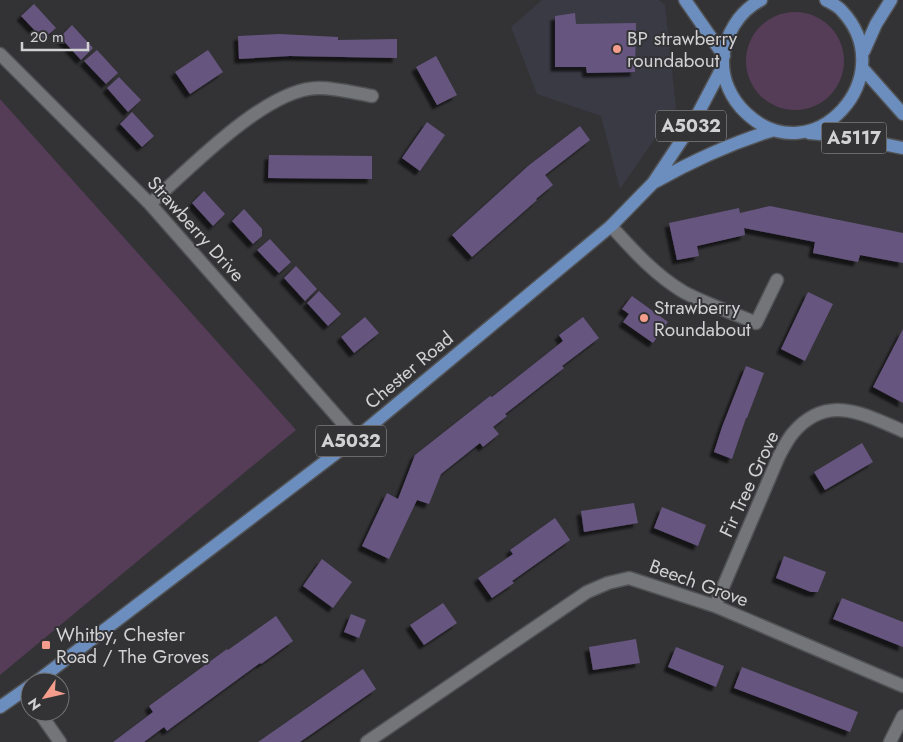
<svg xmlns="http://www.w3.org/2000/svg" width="903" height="742" font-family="Jost,sans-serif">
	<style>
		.built { fill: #393a43 }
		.green { fill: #553c57 }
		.building { fill: #66557f; filter: url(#shadow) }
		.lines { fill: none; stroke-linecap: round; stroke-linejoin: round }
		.street-casing { stroke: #515254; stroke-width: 15 }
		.primary-casing { stroke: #515254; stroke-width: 15 }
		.street { stroke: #747579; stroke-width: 12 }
		.primary { stroke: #6c8ebf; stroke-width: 12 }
		.poi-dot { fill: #f49d8c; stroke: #333336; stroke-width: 2 }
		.labels { text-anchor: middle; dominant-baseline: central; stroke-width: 4; stroke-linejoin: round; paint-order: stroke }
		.shield { fill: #333336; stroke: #a2a2a4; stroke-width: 1 }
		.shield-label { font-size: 18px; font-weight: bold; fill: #d1d1d3 }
		.poi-label { font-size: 19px; fill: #d1d1d3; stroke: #333336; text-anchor: start }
		.street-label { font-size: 19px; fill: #d1d1d3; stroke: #333336 }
	</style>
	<defs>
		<filter id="shadow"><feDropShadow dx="-4.5" dy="4.5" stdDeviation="1" flood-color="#0009"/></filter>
	</defs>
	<rect width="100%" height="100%" fill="#333336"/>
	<path class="built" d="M542,0H659L665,5L676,108L620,189L601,116L537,94L511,27Z"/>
	<path class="green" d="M746 61a49 49 0 1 1 98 0a49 49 0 1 1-98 0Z
		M0,99L296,430L0,675Z"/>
	<path class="building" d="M34,4L56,28L43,39L21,16Z
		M575,13L576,24L636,23L635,72L587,73L586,67H555V16Z
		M72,25L93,48L81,60L60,37Z
		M279,34L338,37V40L397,39V58L290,56L239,59L238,36Z
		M97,50L118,73L106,84L84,61Z
		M208,50L223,72L190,94L175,72Z
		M436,56L457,95L437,105L416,67Z
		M119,77L141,100L128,112L107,88Z
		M132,112L154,136L142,147L120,124Z
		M427,122L445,135L420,171L402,158Z
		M580,126L590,140L545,175L553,185L536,199L537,200L472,257L452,235L528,166Z
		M269,155L372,156V179L268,178Z
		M204,191L225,214L213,226L192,203Z
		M770,206L903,233V263L860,255L858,262L813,253L815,242L744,228L745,235L697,246L699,256L677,260L669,223L739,208L740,213Z
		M244,209L262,229V236L253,244L232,221Z
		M270,239L291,262L279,273L257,250Z
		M296,266L317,289L305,301L284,278Z
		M319,291L341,314L328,326L307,303Z
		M808,292L833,304L805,361L781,349Z
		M632,296L668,322L653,343L623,322L629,314L622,309Z
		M365,317L379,333L354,353L341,337Z
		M583,317L599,338L562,366L564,368L505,414L507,416L493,427L499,434L483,447L480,443L441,474L429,504L417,500L389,559L362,546L387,493L398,499L415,455L490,396L492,397L563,341L559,335Z
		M903,329V403L873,387Z
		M746,366L764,373L747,418H746L732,459L714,452L722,427Z
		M862,443L873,462L825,490L814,472Z
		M634,503L638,523L584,532L581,511Z
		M662,507L706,525L698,546L654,528Z
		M555,518L570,540L512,581L514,583L492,598L478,578L513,554L510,550Z
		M784,556L826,572L818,592H811L776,578Z
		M322,559L352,582L333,608L303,586Z
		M842,598L903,622V647L833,619Z
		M443,603L457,623L424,645L410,625Z
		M351,614L366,620L359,638L344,632Z
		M276,616L293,641L261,664L260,663L167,731L164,727L144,742H113L153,712L149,706L227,649L228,650Z
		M636,639L640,663L593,670L589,647Z
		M676,647L724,666L716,687L668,667Z
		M742,667L858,712L850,732L734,688Z
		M363,669L376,689L333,719L300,742H258Z"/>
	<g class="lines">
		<defs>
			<path id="street" d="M0,54L150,204L356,438
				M150,204C188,170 267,87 319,88C336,88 355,93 372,96
				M611,226C633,250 654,274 682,291C703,303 734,313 756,323L777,280
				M715,606L779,456C783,449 787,440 793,433C827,393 864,414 903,431
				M39,712L60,742
				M367,742L587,592L608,583L629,578L715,606L903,686
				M890,742L903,716"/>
			<path id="primary" d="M685,0L724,56
				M761,0C739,11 725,35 723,59C722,79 731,99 746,113C813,176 903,76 842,11C838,6 831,3 826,0
				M864,51L876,24L891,0
				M864,70L903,114
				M809,133L844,136L903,148
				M655,182C694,160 731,143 774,130
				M36,682L356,438L611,226L653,183L693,123L723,66
				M0,707L30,686"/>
		</defs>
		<use href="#street" class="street-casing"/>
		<use href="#primary" class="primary-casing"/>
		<use href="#street" class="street"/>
		<use href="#primary" class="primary"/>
	</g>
	<g class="poi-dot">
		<circle cx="617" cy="49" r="5"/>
		<circle cx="644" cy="318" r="5"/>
		<rect x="41" y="640" width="10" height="10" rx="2.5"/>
	</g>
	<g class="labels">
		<g class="shield">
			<rect x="656" y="110.5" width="70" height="31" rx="4"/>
			<rect x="821.5" y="122.5" width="65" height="31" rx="4"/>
			<rect x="316" y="425.5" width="70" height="31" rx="4"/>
		</g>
		<g class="shield-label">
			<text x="691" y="126">A5032</text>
			<text x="854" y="138">A5117</text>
			<text x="351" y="441">A5032</text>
		</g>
		<g class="poi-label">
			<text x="627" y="38">BP strawberry<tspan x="627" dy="22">roundabout</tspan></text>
			<text x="654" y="307">Strawberry<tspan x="654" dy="22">Roundabout</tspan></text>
			<text x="56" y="634">Whitby, Chester<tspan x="56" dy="22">Road / The Groves</tspan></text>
		</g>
		<g class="street-label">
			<text transform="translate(196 229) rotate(48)">Strawberry Drive</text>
			<text transform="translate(409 370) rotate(-40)">Chester Road</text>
			<text transform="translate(749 484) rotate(-65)">Fir Tree Grove</text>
			<text transform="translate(699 583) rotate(20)">Beech Grove</text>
		</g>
	</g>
	<g transform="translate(45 697) rotate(236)"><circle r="24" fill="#333336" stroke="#727275"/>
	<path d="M0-4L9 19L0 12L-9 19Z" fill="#f49d8c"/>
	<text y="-8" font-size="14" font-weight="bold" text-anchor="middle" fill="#d1d1d3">N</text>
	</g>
	<path d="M22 42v8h66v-8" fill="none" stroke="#d1d1d3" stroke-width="2.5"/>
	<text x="30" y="42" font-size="15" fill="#d1d1d3" stroke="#333336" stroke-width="4" paint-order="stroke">20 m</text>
</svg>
